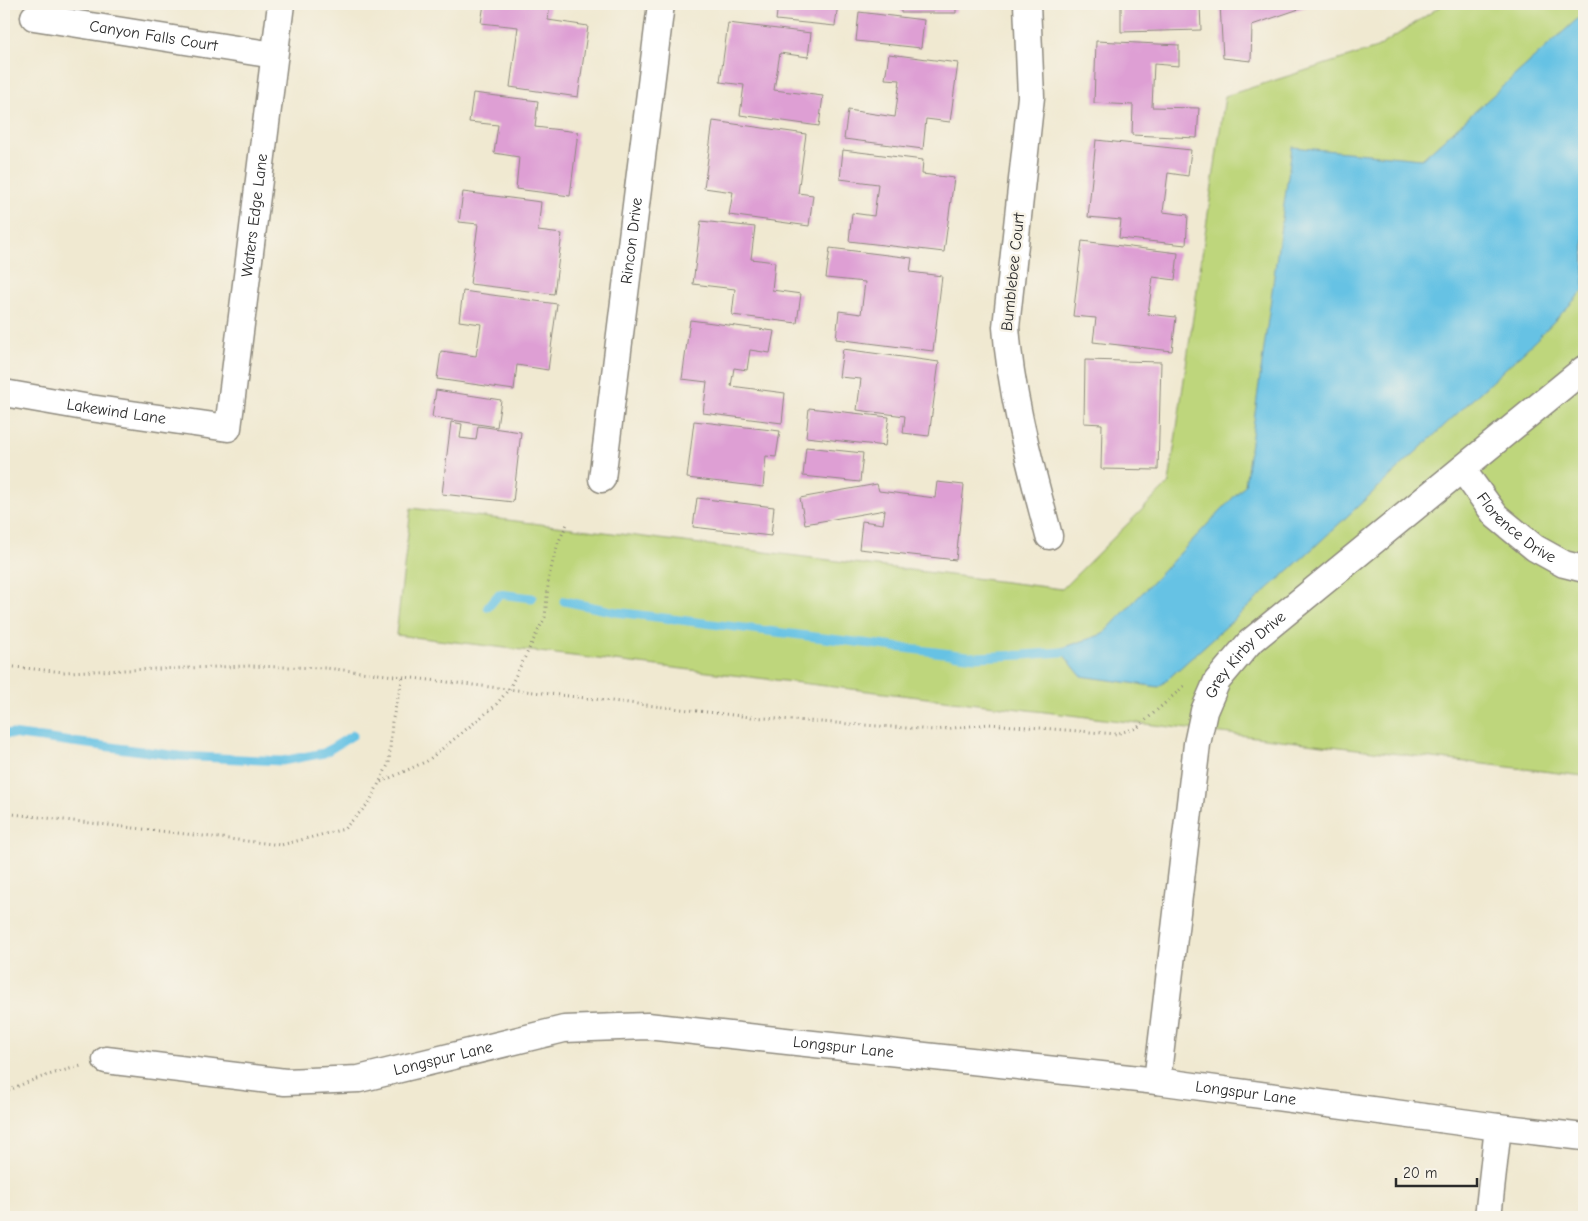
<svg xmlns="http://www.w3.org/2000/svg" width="1588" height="1221" font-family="'Comic Neue',sans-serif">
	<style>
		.green { fill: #bed67b; stroke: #748053 }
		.water { fill: #66c2e4; stroke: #487688 }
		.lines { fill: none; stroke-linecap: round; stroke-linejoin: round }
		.stream { stroke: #66c2e4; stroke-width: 9 }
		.building { fill: #de9fd4 }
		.minor-casing { stroke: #8e8a7e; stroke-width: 29 }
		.path { stroke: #8e8a7e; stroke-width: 3; stroke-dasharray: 1 4; stroke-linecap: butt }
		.minor { stroke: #fff; stroke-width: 26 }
		.labels { text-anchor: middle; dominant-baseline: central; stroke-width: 5; stroke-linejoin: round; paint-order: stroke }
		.street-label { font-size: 16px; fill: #2b2b2b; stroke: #f7f3e8 }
	</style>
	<rect width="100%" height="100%" fill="#f7f3e8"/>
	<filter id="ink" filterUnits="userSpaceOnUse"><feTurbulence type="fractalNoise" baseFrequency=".02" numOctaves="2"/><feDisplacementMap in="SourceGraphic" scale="10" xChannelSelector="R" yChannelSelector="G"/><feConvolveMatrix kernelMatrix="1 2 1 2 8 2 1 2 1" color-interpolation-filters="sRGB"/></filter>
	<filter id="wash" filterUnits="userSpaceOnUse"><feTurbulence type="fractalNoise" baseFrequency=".0096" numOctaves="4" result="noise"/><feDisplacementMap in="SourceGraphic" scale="20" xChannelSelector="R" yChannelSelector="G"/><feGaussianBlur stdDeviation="1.12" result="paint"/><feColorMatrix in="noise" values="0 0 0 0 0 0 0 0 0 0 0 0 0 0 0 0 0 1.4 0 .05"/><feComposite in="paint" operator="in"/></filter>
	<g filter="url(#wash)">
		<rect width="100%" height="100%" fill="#f0e9d1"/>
		<path class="green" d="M1444,4H1584V776L396,635L411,508L1062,589L1169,483L1225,96L1377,48Z"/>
		<path class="water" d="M1584,13V290L1536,340L1309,552L1159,687L1081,676L1059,649L1103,634L1245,485L1292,147L1422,159Z"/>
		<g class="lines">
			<path class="stream" d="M564,601L616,612L975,657L1024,655L1074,651
				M488,607L499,594L532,598
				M4,733L179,756L282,761L324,753L353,735"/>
		</g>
		<g id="blocks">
			<path class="building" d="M484,4H550L548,20L588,26L578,97L510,87L518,27L481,23Z
				M778,4H838L835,26L776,20Z
				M901,4H956V13H901Z
				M1121,4H1200L1201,30L1121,32Z
				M1220,4H1314L1252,25L1251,61L1223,58Z
				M859,12L924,20L921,48L856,41Z
				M728,23L811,33L808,57L780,53L774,90L823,96L819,126L740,115L744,85L720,82Z
				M1096,41L1179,45V66L1154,64L1152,107L1199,108L1197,138L1132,135L1133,105L1094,103Z
				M889,54L958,63L950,122L926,119L923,149L844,139L848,110L895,117L900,80L885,79Z
				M473,93L538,101L535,127L578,132L570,196L516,189L519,157L494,153L498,125L469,122Z
				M713,121L806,134L798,193L813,195L809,226L729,215L733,192L704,188Z
				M1096,140L1191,150L1188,176L1168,173L1163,212L1188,215L1186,245L1119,238L1121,220L1088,217Z
				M843,150L923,160L922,174L954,178L944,252L849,241L852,213L874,216L878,184L840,179Z
				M463,192L541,202L538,231L562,234L554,294L470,284L478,224L459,222Z
				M701,221L755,227L751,259L775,262L772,290L801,294L797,323L732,315L735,289L693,284Z
				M1082,241L1178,253L1175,280L1153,277L1148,314L1176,317L1172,351L1093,342L1096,318L1073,316Z
				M830,248L912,258L910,272L942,276L933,351L836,339L839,311L861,314L865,282L826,278Z
				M463,291L557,304L548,370L517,365L514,390L437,379L441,351L476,356L481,324L459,321Z
				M690,320L774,331L770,353L750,350L747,370L734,368L731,386L785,393L782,423L703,413L707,382L682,379Z
				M843,349L939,362L929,436L903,433L905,416L857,410L861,379L839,377Z
				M1085,360L1161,362L1158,470L1101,469L1102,424L1084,423Z
				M436,390L501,400L497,427L432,417Z
				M809,408L889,417L885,446L806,437Z
				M694,421L780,431L776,457L766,456L763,487L687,478Z
				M451,422L462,424L460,438L476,440L478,426L521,432L513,502L442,494Z
				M806,447L863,453L860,482L803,476Z
				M937,482L964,485L956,560L859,549L862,521L883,524L885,510L805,524L800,498L877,484L879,491L935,498Z
				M697,498L774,507L771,536L693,527Z"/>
		</g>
	</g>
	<g filter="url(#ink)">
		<use href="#blocks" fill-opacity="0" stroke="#8e8a7e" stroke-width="1"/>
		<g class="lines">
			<defs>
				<g id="minor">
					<path d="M1027,4L1031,97L1006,327C1011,398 1031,467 1049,536"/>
					<path id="s1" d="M34,17L274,55"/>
					<path id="s2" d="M4,393L90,408L228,428L281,4"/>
					<path id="s3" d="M1462,469L1496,516L1535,548L1564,564L1584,569"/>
					<path id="s4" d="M602,479L661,4"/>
					<path id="s5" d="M106,1060L285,1082L359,1079L564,1029L647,1026L1157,1081L1498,1127L1584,1137"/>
					<path id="s6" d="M1157,1081L1197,744L1204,711L1217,681L1249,643L1584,369"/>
					<path d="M1488,1217L1498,1127"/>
				</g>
			</defs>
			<use href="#minor" class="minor-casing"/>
			<path class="path" d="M4,666L64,672L249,666L326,668L750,717L935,730L989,724L1116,734L1137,728L1184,686
				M381,782L427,761L495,706L509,689L545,617L549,576L558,543L567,524
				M4,813L281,845L344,829L369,803L389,763L392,722L403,677
				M4,1093C28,1080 54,1073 81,1066"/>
			<use href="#minor" class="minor"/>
		</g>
	</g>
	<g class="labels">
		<g class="street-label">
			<text stroke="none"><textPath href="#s1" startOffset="121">Canyon Falls Court</textPath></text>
			<text stroke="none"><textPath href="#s2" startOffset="441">Waters Edge Lane</textPath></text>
			<text stroke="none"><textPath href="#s4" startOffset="240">Rincon Drive</textPath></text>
			<text transform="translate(1013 272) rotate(-84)">Bumblebee Court</text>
			<text stroke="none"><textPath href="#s2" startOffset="114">Lakewind Lane</textPath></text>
			<text stroke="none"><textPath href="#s3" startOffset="81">Florence Drive</textPath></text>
			<text stroke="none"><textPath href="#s6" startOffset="444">Grey Kirby Drive</textPath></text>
			<text stroke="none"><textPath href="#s5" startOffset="746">Longspur Lane</textPath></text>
			<text stroke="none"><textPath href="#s5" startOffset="341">Longspur Lane</textPath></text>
			<text stroke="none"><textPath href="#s5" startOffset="1151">Longspur Lane</textPath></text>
		</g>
	</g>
	<rect width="1588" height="1221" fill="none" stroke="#f7f3e8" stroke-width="20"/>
	<path d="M1396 1178v8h81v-8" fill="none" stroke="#2b2b2b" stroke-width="2.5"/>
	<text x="1403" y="1178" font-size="15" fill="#2b2b2b" stroke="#f7f3e8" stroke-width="4" paint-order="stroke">20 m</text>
</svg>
